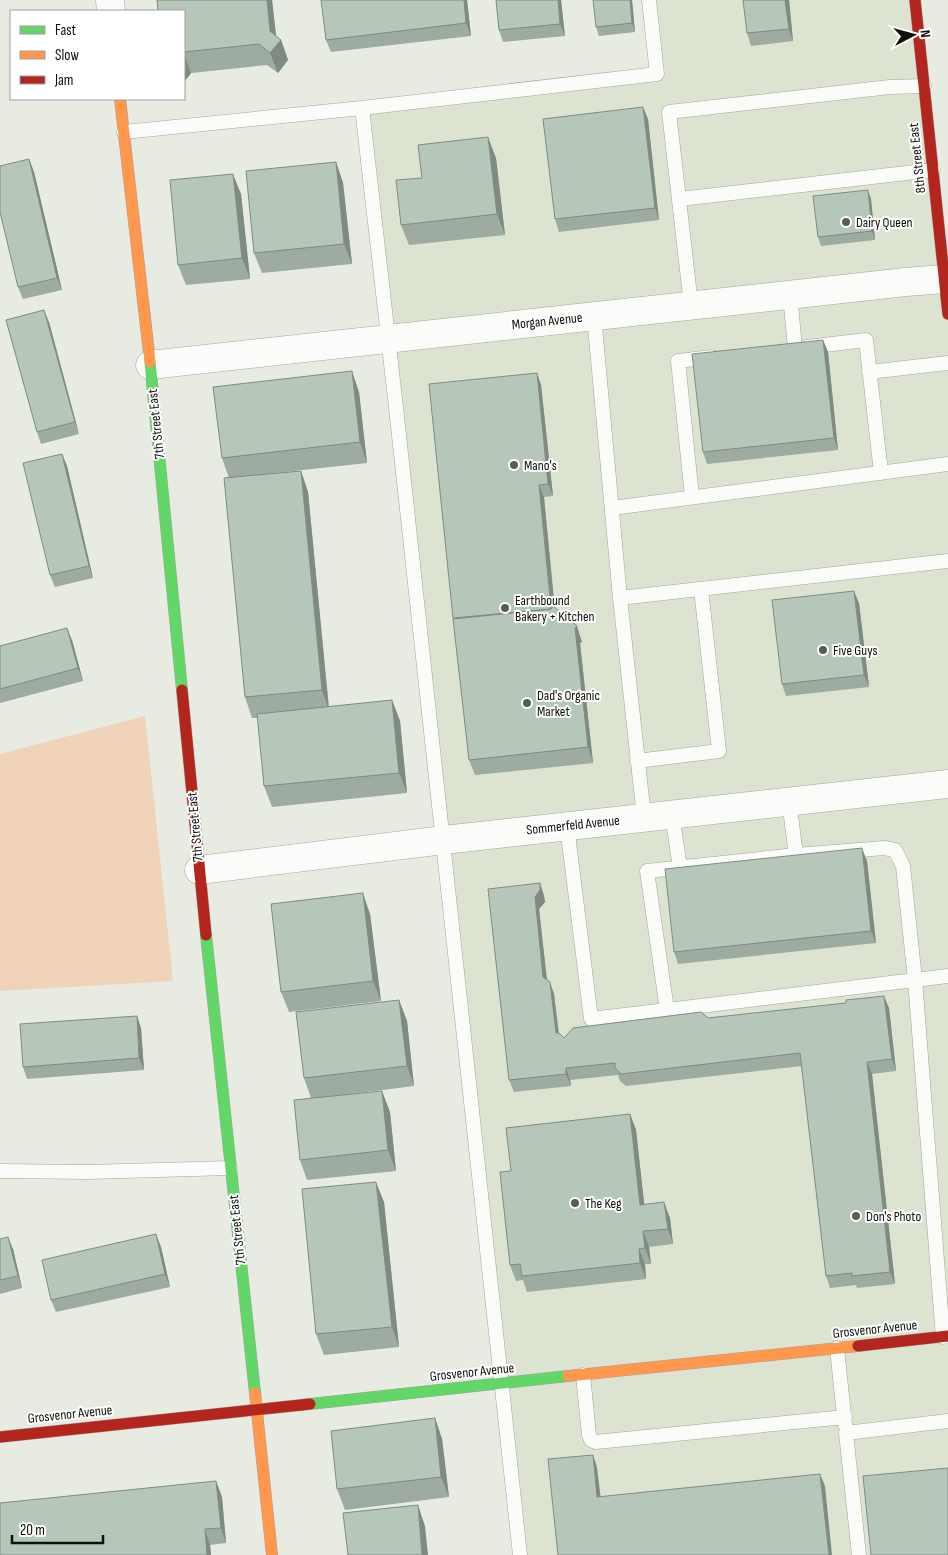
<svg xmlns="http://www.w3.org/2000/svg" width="948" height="1555" font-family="'Sofia Sans Condensed',sans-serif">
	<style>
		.built { fill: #dce3d1 }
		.green { fill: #f0d3b9 }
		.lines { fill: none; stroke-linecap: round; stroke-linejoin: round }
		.lane-casing { stroke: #a2a59e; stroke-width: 15 }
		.street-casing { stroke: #a2a59e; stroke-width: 29 }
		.fast-casing { stroke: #a2a59e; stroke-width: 12 }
		.slow-casing { stroke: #a2a59e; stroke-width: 12 }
		.jam-casing { stroke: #a2a59e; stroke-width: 12 }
		.lane { stroke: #fbfcfa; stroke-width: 14 }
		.street { stroke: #fbfcfa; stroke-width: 28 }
		.fast { stroke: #63d668; stroke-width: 11 }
		.slow { stroke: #ff974d; stroke-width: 11 }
		.jam { stroke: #b3261e; stroke-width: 11 }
		.wall { fill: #9daba0 }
		.shaded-wall { fill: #7f8b82 }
		.building { fill: #b6c7ba; stroke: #7f8b82 }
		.poi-dot { fill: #595c55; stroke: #fff; stroke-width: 2 }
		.labels { text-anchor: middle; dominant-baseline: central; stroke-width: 4; stroke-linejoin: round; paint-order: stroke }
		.street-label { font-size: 14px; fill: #0d0f09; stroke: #fff }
		.poi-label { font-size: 14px; fill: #0d0f09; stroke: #fff; text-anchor: start }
	</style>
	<rect width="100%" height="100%" fill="#e7ebe1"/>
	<path class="built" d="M649,0H915L948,315V1555H520L362,108L656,74Z"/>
	<path class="green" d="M145,716L173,981L0,991V754Z"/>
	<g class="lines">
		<defs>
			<path id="lane" d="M362,108C417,590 471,1072 520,1555
				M124,132L362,108L657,74L649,0
				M680,199L933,170
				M790,295L795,348
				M691,305L669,112L890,87L924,86
				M594,316L620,598
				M807,347L866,340L881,473
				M869,372L948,363
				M692,497L678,361L712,357
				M612,508L948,464
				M637,761L719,751L701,589
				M789,801L796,855L884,848L895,850L903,866L915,980L667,1010L647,871L796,855
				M672,814L680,868
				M644,817L620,598L948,561
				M567,826L591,1019L667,1010
				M0,1171L88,1172L230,1168
				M943,1337L915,980L948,976
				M837,1348L845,1425
				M583,1375L589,1435L591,1440L596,1442L845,1417
				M859,1555L846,1433L948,1421"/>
			<path id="street" d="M110,0L111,11
				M150,365L906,282L944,279
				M199,870L444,840L948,784"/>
			<path id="fast" d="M150,362L182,690
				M206,935L255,1393
				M310,1404L568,1376"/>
			<path id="slow" d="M120,99L150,362
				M568,1376L858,1346
				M255,1393L272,1555"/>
			<path id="jam" d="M915,0L948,314
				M182,690L206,935
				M858,1346L948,1336
				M0,1437L310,1404"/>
		</defs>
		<use href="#lane" class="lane-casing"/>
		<use href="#street" class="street-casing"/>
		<use href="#fast" class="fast-casing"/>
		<use href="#slow" class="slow-casing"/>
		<use href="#jam" class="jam-casing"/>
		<use href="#lane" class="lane"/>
		<use href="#street" class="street"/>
		<use href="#fast" class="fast"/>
		<use href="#slow" class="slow"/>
		<use href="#jam" class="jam"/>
	</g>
	<path class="wall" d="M157,0H272L276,36L281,40L288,60L278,73L267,65L191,73L184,82V11Z
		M467,0L471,36L331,52L326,40Z
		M496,0H561L565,36L503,42L499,30Z
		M632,0L635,32L599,36L596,27Z
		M789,0L793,41L751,46L747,33Z
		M648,119L659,220L559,232L555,219Z
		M496,158L505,235L409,245L401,225L422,178Z
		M29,159L34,172L62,290L23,299L18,287Z
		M336,162L343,183L352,264L262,273L254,253Z
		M241,194L250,279L186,285L178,265Z
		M871,199L875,240L821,246L818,237Z
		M49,322L79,434L41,444L37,432Z
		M823,340L828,352L838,450L707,464L703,452Z
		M537,373L541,385L553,496L544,497L555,608L582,642L580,643L593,763L475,775L469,760L453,618Z
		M359,392L367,463L266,474L301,471L308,492L329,707L392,700L400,721L407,793L272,807L264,786L258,718H252L245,697L229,478L222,458Z
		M62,454L67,466L93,578L55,587L50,575Z
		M859,603L869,687L786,696L782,684Z
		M72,640L83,681L0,703V646Z
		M867,861L876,943L678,964L674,952Z
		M540,883L544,896L545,902L539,909L547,980L554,994L559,1033L564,1038L708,1018L889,1008L896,1071L872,1074L895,1284L857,1288L856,1285L830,1288L826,1276L802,1066L626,1086L620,1081L618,1075L570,1080L571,1086L514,1092L509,1080Z
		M370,914L381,1001L289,1012L281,992Z
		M399,1000L407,1021L414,1086L326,1097L390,1112L396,1171L307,1180L300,1160L311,1098L304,1078Z
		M137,1016L141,1028L144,1070L27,1079L23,1067Z
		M630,1114L636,1130L644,1204L670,1218L673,1244L649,1247L651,1264H645L646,1279L527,1292L523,1280L516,1281L510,1265L511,1171Z
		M384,1202L399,1347L324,1355L316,1334Z
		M0,1239L13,1249L22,1288L0,1294Z
		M161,1247L170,1287L56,1312L51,1300Z
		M435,1418L442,1439L449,1497L345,1510L337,1489Z
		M216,1481L222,1497L226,1543L210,1545L211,1555H0Z"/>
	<path class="shaded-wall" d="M267,0H272L277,44L281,40L288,60L278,73L270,53V31Z
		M464,0H467L471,36L466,23Z
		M558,0H561L565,36L560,24Z
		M630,0H632L635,32L632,23Z
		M785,0H789L793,41L789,29Z
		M184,54L191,73L184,82Z
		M643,107L648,119L659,220L655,208Z
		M488,137L496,158L505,235L497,214Z
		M29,159L34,172L62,290L57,278Z
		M336,162L343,183L352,264L344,244Z
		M233,174L241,194L250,279L242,258Z
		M868,190L871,199L875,240L872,231Z
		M44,310L49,322L79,434L75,422Z
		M823,340L828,352L838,450L834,438Z
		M352,371L359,392L367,463L360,442Z
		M537,373L541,385L553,496L548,484Z
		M62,454L67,466L93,578L89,566Z
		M301,471L308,492L329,711L322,690Z
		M539,485L544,497L556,625L552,613Z
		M854,591L859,603L869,687L864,675Z
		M577,626L582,642L580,643L593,763L588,747L575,628Z
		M67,628L72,640L83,681L78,668Z
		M392,700L400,721L407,793L399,773Z
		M862,848L867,861L876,943L871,931Z
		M540,883L544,896L545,902L539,909L548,990L543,977L535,897Z
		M363,893L370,914L381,1001L373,981Z
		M550,982L554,994L560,1046L556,1033Z
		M884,996L889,1008L896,1071L892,1059Z
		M399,1000L407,1021L414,1086L407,1066Z
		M137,1016L141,1028L144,1070L139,1058Z
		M867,1062L872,1074L895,1284L890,1272Z
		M566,1068L570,1080L571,1086L566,1074Z
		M382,1091L390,1112L396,1171L388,1150Z
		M630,1114L636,1130L646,1220L640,1205Z
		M376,1182L384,1202L399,1347L392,1327Z
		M664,1202L670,1218L673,1244L668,1229Z
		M643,1231L649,1247L651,1264L645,1248Z
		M156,1234L161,1247L170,1287L165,1274Z
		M8,1237L13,1249L22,1288L18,1276Z
		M639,1249L645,1264L646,1279L640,1263Z
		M435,1418L442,1439L449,1497L441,1477Z
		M593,1455L597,1467L602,1509L597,1497Z
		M820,1474L825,1486L832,1555H829Z
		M216,1481L222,1497L226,1543L221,1528Z
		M418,1505L425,1526L428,1555H422Z
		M205,1529L210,1545L211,1555H207Z"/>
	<path class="building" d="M157,0H267L270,31L281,40L270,53L259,44L184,52V11H158Z
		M321,0H464L466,23L326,40Z
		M496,0H558L560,24L499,30Z
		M593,0H630L632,23L596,27Z
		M743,0H785L789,29L747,33Z
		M643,107L655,208L555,219L543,119Z
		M488,137L497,214L401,225L396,180L422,178L418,145Z
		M29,159L57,278L18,287L0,212V166Z
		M336,162L344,244L254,253L246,171Z
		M233,174L242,258L178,265L170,180Z
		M868,190L872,231L818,237L813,196Z
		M44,310L75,422L37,432L6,320Z
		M823,340L834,438L703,452L692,354Z
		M352,371L360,442L222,458L213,387Z
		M537,373L548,484L539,485L551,608V609L453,618L429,384Z
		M62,454L89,566L50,575L23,463Z
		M301,471L322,690L245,697L224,478Z
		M854,591L864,675L782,684L772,600Z
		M553,606L577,626L575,628L588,747L469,760L453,619L551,609Z
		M67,628L78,668L0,689V646Z
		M392,700L399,773L264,786L257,714Z
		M862,848L871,931L674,952L665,869Z
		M540,883V890L535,897L543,977L550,982L556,1033H559L564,1038L573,1028L701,1012L708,1018L846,1003V1000L884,996L892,1059L867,1062L890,1272L852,1276V1273L826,1276L800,1053L621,1074L615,1068V1063L566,1068V1074L509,1080L488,889Z
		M363,893L373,981L281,992L271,904Z
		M399,1000L407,1066L304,1078L296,1012Z
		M137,1016L139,1058L23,1067L20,1024Z
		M382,1091L388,1150L300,1160L294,1100Z
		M630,1114L640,1205L664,1202L668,1229L643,1231L645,1248L639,1249L640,1263L522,1276L520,1264L510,1265L500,1172L511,1171L506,1128Z
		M376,1182L392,1327L316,1334L302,1189Z
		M156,1234L165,1274L51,1300L42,1260Z
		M8,1237L18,1276L0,1280V1239Z
		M435,1418L441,1477L337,1489L331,1431Z
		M593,1455L597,1497L820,1474L829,1555H558L548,1459Z
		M948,1468V1555H871L863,1476Z
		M216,1481L221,1528L205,1529L207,1555H0V1503Z
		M418,1505L422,1555H348L343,1513Z"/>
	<g class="poi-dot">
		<circle cx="846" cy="222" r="5"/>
		<circle cx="514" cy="465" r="5"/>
		<circle cx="505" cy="608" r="5"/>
		<circle cx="823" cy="650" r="5"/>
		<circle cx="527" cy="703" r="5"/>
		<circle cx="575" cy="1203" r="5"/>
		<circle cx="856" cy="1216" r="5"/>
	</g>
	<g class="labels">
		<g class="street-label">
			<text transform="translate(917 158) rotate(-96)">8th Street East</text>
			<text transform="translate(547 321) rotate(-6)">Morgan Avenue</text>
			<text transform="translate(156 424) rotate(-96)">7th Street East</text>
			<text transform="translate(573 825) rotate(-6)">Sommerfeld Avenue</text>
			<text transform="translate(195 827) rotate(-95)">7th Street East</text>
			<text transform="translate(237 1230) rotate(-96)">7th Street East</text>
			<text transform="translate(875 1329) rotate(-6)">Grosvenor Avenue</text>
			<text transform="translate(472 1372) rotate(-6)">Grosvenor Avenue</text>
			<text transform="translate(70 1414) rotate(-6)">Grosvenor Avenue</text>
		</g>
		<g class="poi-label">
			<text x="856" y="222">Dairy Queen</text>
			<text x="524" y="465">Mano's</text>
			<text x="515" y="600">Earthbound<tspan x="515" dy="16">Bakery + Kitchen</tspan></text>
			<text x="833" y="650">Five Guys</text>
			<text x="537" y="695">Dad's Organic<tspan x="537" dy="16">Market</tspan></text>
			<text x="585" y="1203">The Keg</text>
			<text x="866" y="1216">Don's Photo</text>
		</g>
	</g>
	<rect x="10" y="10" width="175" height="90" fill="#ffffff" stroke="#9e9f9d"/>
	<rect x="20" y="26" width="25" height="8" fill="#63d668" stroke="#9e9f9d"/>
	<text x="55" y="35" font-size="15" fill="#0d0f09">Fast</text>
	<rect x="20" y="51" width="25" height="8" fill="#ff974d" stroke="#9e9f9d"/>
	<text x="55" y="60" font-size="15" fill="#0d0f09">Slow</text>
	<rect x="20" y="76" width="25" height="8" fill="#b3261e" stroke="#9e9f9d"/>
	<text x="55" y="85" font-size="15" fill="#0d0f09">Jam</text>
	<g transform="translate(913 35) rotate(84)" stroke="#ffffff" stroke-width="4" paint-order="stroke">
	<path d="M0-4L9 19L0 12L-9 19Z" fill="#0d0f09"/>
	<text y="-8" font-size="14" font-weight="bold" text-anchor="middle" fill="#0d0f09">N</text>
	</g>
	<path d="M12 1535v8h91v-8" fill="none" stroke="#0d0f09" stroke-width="2.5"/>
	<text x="20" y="1535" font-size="15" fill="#0d0f09" stroke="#ffffff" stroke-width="4" paint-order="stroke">20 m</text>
</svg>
